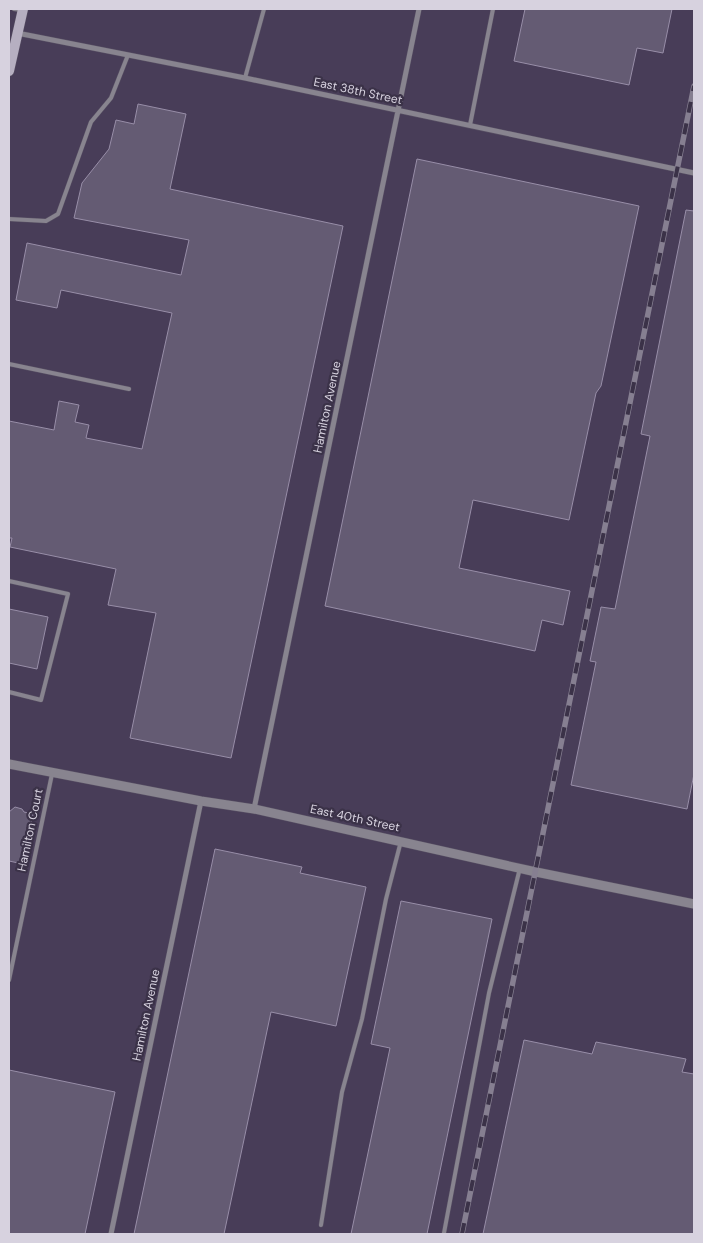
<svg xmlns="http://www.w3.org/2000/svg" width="703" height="1243" font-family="'DM Sans',sans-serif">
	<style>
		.built { fill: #483d58 }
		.building { fill: #645b73; stroke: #988ea8 }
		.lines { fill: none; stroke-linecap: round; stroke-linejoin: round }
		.service-casing { stroke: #574f63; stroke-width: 5 }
		.minor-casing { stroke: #574f63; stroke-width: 6 }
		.tertiary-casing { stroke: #574f63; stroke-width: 10 }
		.secondary-casing { stroke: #574f63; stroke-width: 11 }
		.service { stroke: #88848f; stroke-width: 4 }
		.minor { stroke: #88848f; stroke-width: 5 }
		.tertiary { stroke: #88848f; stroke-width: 9 }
		.secondary { stroke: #b6afc1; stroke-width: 10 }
		.rail-casing { stroke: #867f91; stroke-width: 5.5 }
		.rail { stroke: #3b3248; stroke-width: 4; stroke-dasharray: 11; stroke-linecap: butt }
		.labels { text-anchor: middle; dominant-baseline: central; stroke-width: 4.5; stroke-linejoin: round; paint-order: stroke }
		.street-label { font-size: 12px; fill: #d7d2df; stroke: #3b3248 }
	</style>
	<rect width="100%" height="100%" fill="#3b3248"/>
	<path class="built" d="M9,9H694V1234H9Z"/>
	<path class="building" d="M525,9H672L663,53L637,48L629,85L514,61Z
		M138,104L186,114L170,189L343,226L231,758L130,738L156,613L108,605L116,569L10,547L12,538H9V421L54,430L59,401L79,405L75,422L89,425L86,438L142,449L172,313L61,290L57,308L16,300L27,243L181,275L189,240L74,218L82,183L109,149L116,120L134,124Z
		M417,159L639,206L601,386L596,393L569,520L473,500L459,568L570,591L563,625L542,620L535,651L325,606Z
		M686,210L694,211V774L687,809L571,785L596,662L590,661L601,607L615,609L650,436L641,434Z
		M9,609L48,617L37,669L9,663Z
		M15,807L22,809L24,812L33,814L23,864L9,861V812Z
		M215,849L302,867L300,873L366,887L336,1026L271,1012L224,1234H134Z
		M401,901L492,919L427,1234H351L390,1048L371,1044Z
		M524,1040L592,1054L596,1042L686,1059L682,1072L694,1074V1234H483Z
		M9,1070L115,1092L85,1234H9Z"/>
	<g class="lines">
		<defs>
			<path id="service" d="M14,9L22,10
				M245,78L264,9
				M470,125L493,9
				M9,219L46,221L58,214L91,122L111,98L128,55
				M9,364L129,389
				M9,581L68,594L41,700L9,692
				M9,980L52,774
				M321,1225L342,1092L362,1019L386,899L401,841
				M444,1233L489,993L520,868"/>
			<path id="minor" d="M17,33L245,78L694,173
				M254,809L419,9
				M111,1234L201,801"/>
			<path id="tertiary" d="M9,764L201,801L254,809L536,872L694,904"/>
			<path id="secondary" d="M9,71L23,9"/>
		</defs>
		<use href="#service" class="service-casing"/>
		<use href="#minor" class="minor-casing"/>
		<use href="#tertiary" class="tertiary-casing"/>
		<use href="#secondary" class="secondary-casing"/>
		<use href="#service" class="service"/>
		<use href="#minor" class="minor"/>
		<use href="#tertiary" class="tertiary"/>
		<use href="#secondary" class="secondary"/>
		<defs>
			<path id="rail" d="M462,1234L694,86"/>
		</defs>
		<use href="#rail" class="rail-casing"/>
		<use href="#rail" class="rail"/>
	</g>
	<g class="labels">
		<g class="street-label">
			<text transform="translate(358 91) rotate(12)">East 38th Street</text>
			<text transform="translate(327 407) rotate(-78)">Hamilton Avenue</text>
			<text transform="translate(355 818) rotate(12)">East 40th Street</text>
			<text transform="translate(30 830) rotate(-78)">Hamilton Court</text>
			<text transform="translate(146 1015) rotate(-78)">Hamilton Avenue</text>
		</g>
	</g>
	<rect width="703" height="1243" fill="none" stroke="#d7d2df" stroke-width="20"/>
</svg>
